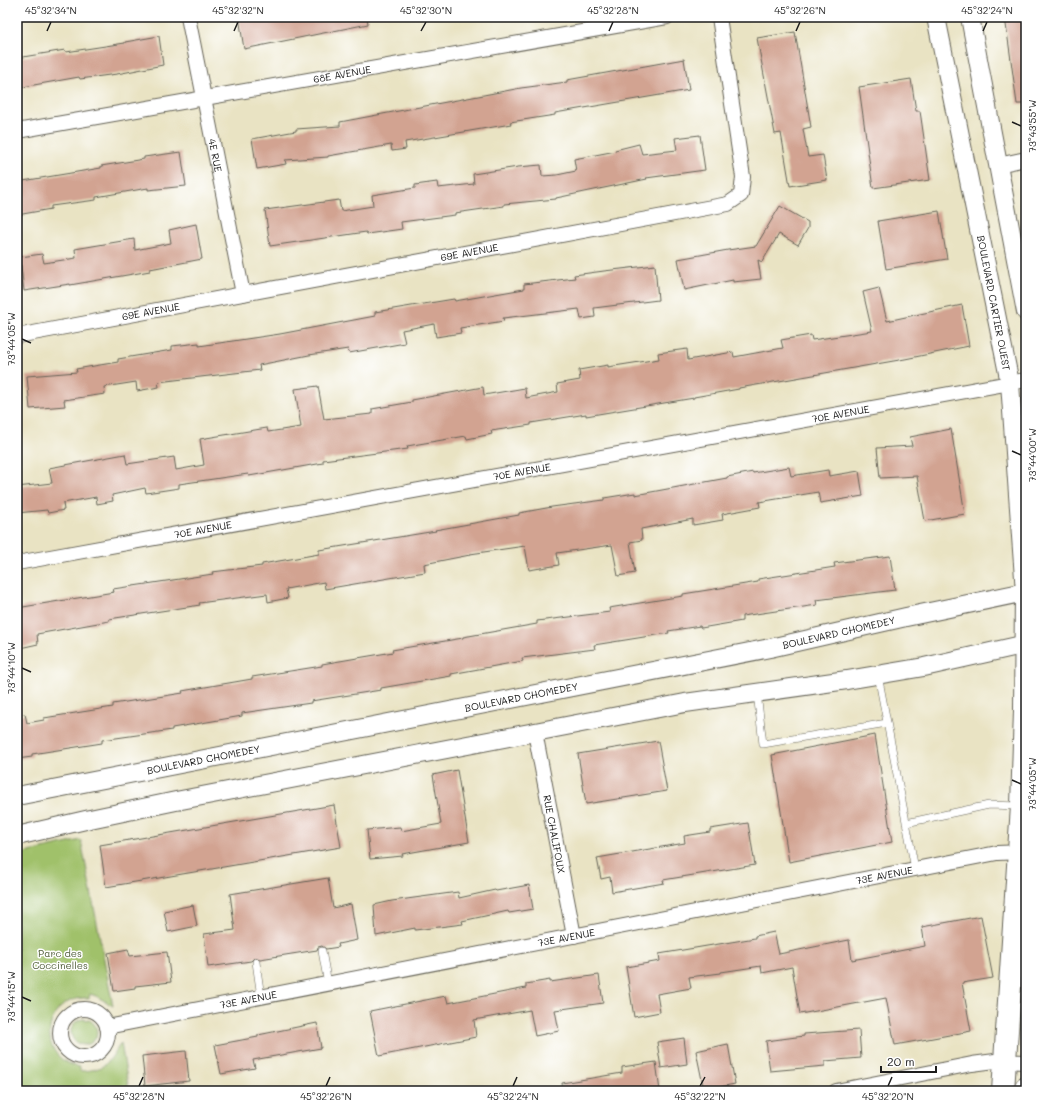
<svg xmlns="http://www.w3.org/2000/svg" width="1043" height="1108" font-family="Mali,sans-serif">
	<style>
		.green { fill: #a0c16a; stroke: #5e6e43 }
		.building { fill: #d2a391 }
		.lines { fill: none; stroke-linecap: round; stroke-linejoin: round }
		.service-casing { stroke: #646256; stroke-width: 8 }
		.minor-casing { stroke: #646256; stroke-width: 16 }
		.tertiary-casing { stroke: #646256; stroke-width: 20 }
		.primary-casing { stroke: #646256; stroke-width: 24 }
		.service { stroke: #fff; stroke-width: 7 }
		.minor { stroke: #fff; stroke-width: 14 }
		.tertiary { stroke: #fff; stroke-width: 18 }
		.primary { stroke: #fff; stroke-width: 22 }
		.ticks { fill: none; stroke: #1c1c1c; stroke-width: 1.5 }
		.labels { text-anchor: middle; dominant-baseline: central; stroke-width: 3; stroke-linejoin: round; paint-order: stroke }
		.street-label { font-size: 10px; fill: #1c1c1c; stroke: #fff }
		.park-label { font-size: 10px; fill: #515e3b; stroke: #fff }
		.neatline { fill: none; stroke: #1c1c1c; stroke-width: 1.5 }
		.ticks-label { font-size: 10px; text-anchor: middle; fill: #1c1c1c }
	</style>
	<rect width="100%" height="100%" fill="#fff"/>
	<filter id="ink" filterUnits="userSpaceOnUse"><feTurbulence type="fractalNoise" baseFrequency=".025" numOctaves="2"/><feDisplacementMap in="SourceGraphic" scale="8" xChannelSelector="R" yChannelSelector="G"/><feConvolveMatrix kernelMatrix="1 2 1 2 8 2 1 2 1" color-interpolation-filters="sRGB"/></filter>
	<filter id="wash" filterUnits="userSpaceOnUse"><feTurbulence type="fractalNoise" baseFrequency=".012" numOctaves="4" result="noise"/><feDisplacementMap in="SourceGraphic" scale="16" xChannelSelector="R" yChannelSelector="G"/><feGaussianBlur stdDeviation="0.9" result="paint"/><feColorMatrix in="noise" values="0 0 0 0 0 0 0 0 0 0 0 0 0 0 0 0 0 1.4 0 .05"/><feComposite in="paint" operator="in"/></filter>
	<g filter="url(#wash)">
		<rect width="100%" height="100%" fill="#e9e3c3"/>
		<path class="green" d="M81,840L113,1006L96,996L90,994L89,998C43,995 34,1059 80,1067V1071C106,1070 108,1063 121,1043L129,1091H17V855Z
			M1026,915V1019L1021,1032H1017Z
			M71 1032a13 13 0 1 1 26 0a13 13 0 1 1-26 0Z"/>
		<g id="blocks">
			<path class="building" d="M239,17H367L368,24L244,49Z
				M1005,17H1026V104H1017Z
				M795,32L811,127L803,129L808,157L823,155L827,180L790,186L781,133L775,134L757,38Z
				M159,36L163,65L117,74L80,79L79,77L17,88V58L65,50L66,52L125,43V42Z
				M684,59L689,90L555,113V115L510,122L511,124L405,142L406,149L392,151L391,145L328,156V157L285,160L286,164L257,169L252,139L296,131V129L340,126V122L521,88L567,82V80Z
				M911,79L916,111H920L930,180L873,188L859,87Z
				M700,135L705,170L646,178L647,179L556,198V199L504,204V206L455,213V215L401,222L402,229L367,234L366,232L270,246L265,210L339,200L341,211L373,206L372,195L415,188V185L437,182L438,188L474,184L473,174L518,167L541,165L542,176L557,175L576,171L574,159L616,151L615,150L639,144L642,154L677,150L675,138Z
				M181,152L186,186L148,190V188L96,197V200L51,206V209L17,215V182L101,168V166L144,159V157Z
				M780,206L808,222V228L798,245L779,234L762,262L758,260L761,279L733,282V280L684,290L678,259L728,250L756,246Z
				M939,211L947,259L886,269L878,221Z
				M196,224L202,259L150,269V271L70,285V284L24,291L20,257L42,254L44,263L76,258L75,249L134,239L135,250L171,243L169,230Z
				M655,265L658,300L594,308L595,317L581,319L579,309L503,318L504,321L460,328L461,333L436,337L434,324L402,330L405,343L349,353L348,349L309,355L259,365L260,370L158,382L159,387L137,391L136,382L104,387L105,394L64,400L65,406L30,409L27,376L77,372L76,369L118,362V359L172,350V346L199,343V346L280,334L375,316V312L454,299L455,301L524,289V284L575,278L574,275L604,271Z
				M879,288L887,321L962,305L969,346L905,359L739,388V389L694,397V398L586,416V414L531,423V425L491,431L492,434L467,439L466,436L407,446L408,449L323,460V463L249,476L248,474L179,484V488L146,493L145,488L112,495L113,501L97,504L96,497L63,503L64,510L48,513L47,510L17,513V487L52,483L49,468L125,454L127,464L174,457L176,470L204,465L200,439L267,428L268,432L301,427L295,389L318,386L324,419L372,414V409L412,402V400L483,387L484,395L525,388L526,398L558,392L557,384L580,380L579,370L608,365V367L659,359L658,353L687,349L688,360L733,352L734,357L783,348L781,340L811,335L812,340L872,331L863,292Z
				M951,429L965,514L925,521L917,476L880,478L877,448L912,446L910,437Z
				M789,467L791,476L828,470L829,476L859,471L863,496L820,503L818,492L759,502L760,507L722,514L723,520L693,525V519L641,529L642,540L630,542L635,573L618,576L612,545L557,553L559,565L529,570L525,546L470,554V555L424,564L425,572L325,589L324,582L286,589L288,598L268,602L267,594L199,603L200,605L109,619V621L37,634L38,644L20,648L17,632V608L114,592L113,589L213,574L212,572L262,566V564L319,554V550L436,531L435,530L519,515V513L552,507L604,500V498L635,493V495L727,478V477L753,472V473Z
				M890,556L895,590L816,600L817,605L742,616V621L701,628L700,626L668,631L669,633L594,645L595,649L522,658L523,661L451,674V676L381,688V690L311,701V703L242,713V716L172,728V730L102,740V743L32,754V757L17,759V715L25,714L27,723L44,720V718L113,707V704L183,693L182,691L252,679V677L322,666V664L393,652L392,650L463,638V637L537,624V621L610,612L609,608L683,596V594L758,582V579L835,567L834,563Z
				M875,735L892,842L789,862L772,755Z
				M658,741L667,791L586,804L578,754Z
				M457,770L469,842L402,854L403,856L370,859L367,830L400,827L401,831L441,824L433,775Z
				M334,805L341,847L106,887L100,845Z
				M748,823L755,865L663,880L664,883L612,892L610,877L601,879L597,858L685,843L684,836L710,832V829Z
				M328,878L333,908L351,904L357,940L338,944L339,947L326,949L322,946L318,947L317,950L260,959L255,957L251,961L208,967L204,934L235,930L230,894Z
				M529,885L533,909L509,913L508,911L462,921L463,924L415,930V928L376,936L374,905L392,901L458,892L459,898L495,890L496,891Z
				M193,905L197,926L168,932L164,911Z
				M981,916L993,978L962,983L971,1031L895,1045L886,998L800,1014L792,967L762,973L761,966L721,972V973L689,977L691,988L657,994L660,1012L634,1017L626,967L660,961L659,954L755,938V936L774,932L779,954L849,940L852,960L925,946L922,927Z
				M128,949L130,956L167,952L171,982L135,986V988L114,991L108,953Z
				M599,975L603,1003L555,1010L559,1031L535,1036L530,1010L474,1020L476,1037L379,1056L370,1011L446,996L448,1003L526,988V984L550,980V982Z
				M317,1023L321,1048L253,1060L255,1068L221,1074L215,1045L258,1037V1035Z
				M859,1030L861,1058L825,1061V1066L770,1071L766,1041L804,1036V1034Z
				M684,1038L687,1064L661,1068L657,1042Z
				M728,1044L735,1084L704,1090L696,1051Z
				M186,1051L189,1081L145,1086L142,1056Z
				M656,1062L660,1091H563L562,1083L622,1073V1067Z"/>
		</g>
	</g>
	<g filter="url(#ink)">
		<use href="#blocks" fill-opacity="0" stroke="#646256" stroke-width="1"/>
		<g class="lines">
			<defs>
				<path id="service" d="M878,675L915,869
					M757,693L763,744L887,723
					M906,823L989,805L1019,806
					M322,951L328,984
					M256,962L261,997"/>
				<g id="minor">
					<path id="s1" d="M188,17L243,294"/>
					<path id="s2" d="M17,131L667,17"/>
					<path d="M998,165L1026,159"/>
					<path id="s3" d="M17,336L728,204L741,195L743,177L719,17"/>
					<path id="s4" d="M17,563L1026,380"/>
					<path id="s5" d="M535,732L574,936"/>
					<circle cx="84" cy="1033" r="24"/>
					<path id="s6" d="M107,1027L997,853L1026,852"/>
					<path d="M836,1091L972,1064L995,1061L1026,1062"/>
				</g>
				<g id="tertiary">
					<path d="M970,17L1026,312"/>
					<path id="s7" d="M17,796L770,648L906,617L1025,592L1010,383L936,17"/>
					<path d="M17,836L90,819L176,801L535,732L685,703L847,680L924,667L1026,644"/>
				</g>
				<path id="primary" d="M1003,1091L1022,806L1025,710L1026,592
					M1025,1091L1026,1088"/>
			</defs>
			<use href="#service" class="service-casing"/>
			<use href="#minor" class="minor-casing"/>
			<use href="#tertiary" class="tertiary-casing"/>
			<use href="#primary" class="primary-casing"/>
			<use href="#service" class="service"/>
			<use href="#minor" class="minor"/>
			<use href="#tertiary" class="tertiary"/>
			<use href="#primary" class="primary"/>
		</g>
	</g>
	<path class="ticks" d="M47,31L51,22M234,31L238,22M421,31L426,22M609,31L613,22M796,31L800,22M983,31L987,22M1012,122L1021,126M22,339L31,343M1012,451L1021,455M22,668L31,672M1012,780L1021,784M22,997L31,1001M139,1086L143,1077M326,1086L330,1077M513,1086L517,1077M700,1086L705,1077M888,1086L892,1077"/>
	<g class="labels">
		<g class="street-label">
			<text stroke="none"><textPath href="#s2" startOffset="330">68E AVENUE</textPath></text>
			<text stroke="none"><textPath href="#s1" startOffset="141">4E RUE</textPath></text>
			<text stroke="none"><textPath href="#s3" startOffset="460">69E AVENUE</textPath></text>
			<text transform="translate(994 303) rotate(79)">BOULEVARD CARTIER OUEST</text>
			<text stroke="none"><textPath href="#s3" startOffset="136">69E AVENUE</textPath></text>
			<text stroke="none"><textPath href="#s4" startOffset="837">70E AVENUE</textPath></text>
			<text stroke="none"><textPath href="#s4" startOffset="513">70E AVENUE</textPath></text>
			<text stroke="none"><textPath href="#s4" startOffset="189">70E AVENUE</textPath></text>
			<text stroke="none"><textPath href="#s7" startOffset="838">BOULEVARD CHOMEDEY</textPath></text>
			<text stroke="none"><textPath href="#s7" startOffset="514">BOULEVARD CHOMEDEY</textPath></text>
			<text stroke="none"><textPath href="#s7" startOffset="190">BOULEVARD CHOMEDEY</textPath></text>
			<text stroke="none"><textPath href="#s5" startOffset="104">RUE CHALIFOUX</textPath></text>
			<text stroke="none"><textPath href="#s6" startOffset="792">73E AVENUE</textPath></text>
			<text stroke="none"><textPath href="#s6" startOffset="468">73E AVENUE</textPath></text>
			<text stroke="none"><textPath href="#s6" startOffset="144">73E AVENUE</textPath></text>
		</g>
		<g class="park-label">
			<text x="60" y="953">Parc des<tspan x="60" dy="12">Coccinelles</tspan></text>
		</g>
	</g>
	<rect width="1043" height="1108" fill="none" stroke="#fff" stroke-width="44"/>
	<path d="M881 1066v6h55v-6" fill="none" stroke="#1c1c1c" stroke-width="2"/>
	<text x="887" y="1066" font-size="12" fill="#1c1c1c" stroke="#ffffff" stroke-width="3" paint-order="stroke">20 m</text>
	<rect x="22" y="22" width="999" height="1064" class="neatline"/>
	<g class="ticks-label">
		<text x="51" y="14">45°32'34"N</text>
		<text x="238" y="14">45°32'32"N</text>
		<text x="426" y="14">45°32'30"N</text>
		<text x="613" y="14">45°32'28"N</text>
		<text x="800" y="14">45°32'26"N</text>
		<text x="987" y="14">45°32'24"N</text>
		<text transform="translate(1032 126) rotate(-90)" y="4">73°43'55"W</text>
		<text transform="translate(11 339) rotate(-90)" y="4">73°44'05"W</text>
		<text transform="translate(1032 455) rotate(-90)" y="4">73°44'00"W</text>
		<text transform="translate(11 668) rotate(-90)" y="4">73°44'10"W</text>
		<text transform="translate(1032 784) rotate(-90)" y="4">73°44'05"W</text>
		<text transform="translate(11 997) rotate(-90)" y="4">73°44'15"W</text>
		<text x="139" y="1100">45°32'28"N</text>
		<text x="326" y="1100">45°32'26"N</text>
		<text x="513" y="1100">45°32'24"N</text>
		<text x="700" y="1100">45°32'22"N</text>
		<text x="888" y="1100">45°32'20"N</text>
	</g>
</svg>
